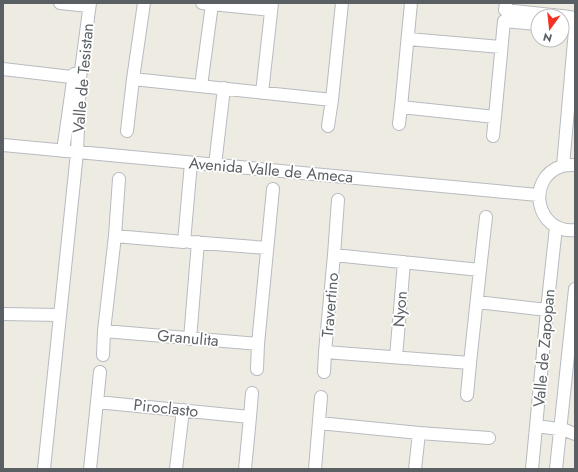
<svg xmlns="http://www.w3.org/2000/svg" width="578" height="472" font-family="Jost,sans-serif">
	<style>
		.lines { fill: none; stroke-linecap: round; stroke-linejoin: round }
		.minor-casing { stroke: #b7bbc0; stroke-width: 14 }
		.minor { stroke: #fff; stroke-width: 12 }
		.labels { text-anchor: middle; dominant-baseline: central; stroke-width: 3.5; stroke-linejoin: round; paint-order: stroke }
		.street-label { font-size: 16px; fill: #5a5f64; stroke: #fff }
	</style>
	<rect width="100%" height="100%" fill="#eeece2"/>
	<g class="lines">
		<defs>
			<path id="minor" d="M60,3L89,6
				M144,3L133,79L332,100
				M202,3L271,10
				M411,3L401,107L495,117L504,21L538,24
				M506,3L505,10L561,16
				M562,16L575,18
				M562,26L575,27
				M408,39L501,47
				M3,69L80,78
				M201,86L212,4
				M262,93L272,3
				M399,124L401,107
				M328,126L332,100L342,3
				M127,131L133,79
				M493,136L495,117
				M3,145L538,195
				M63,151L74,74
				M215,165L224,88
				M575,165C571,165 566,165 562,166C525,178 536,234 575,230
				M563,166L575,30
				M119,179L115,236L104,331L258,344L273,189
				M115,236L184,242L191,163
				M190,242L267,248
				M334,255L480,270L470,363L325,352Z
				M334,255L338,200
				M480,270L486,217
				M477,302L547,310
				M3,314L59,315
				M190,339L198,242
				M103,355L104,331
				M396,357L404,262
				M257,369L258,344
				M324,372L325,352
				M467,395L470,363
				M97,402L100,372
				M250,417L252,393
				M319,423L419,433L489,438
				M537,426L565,430L575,434
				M44,469L77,153L80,78L90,3
				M90,469L97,402L250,417L245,469
				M176,469L183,410
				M315,469L321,397
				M415,469L419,433
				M532,469L547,310L556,227
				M556,469L575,289"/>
		</defs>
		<use href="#minor" class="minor-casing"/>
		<use href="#minor" class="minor"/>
	</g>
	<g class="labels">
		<g class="street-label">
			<text transform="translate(83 78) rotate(-85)">Valle de Tesistan</text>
			<text transform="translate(271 170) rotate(5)">Avenida Valle de Ameca</text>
			<text transform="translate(330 305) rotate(-85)">Travertino</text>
			<text transform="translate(400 309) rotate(-85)">Nyon</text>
			<text transform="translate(188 338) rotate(5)">Granulita</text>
			<text transform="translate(544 348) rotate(-85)">Valle de Zapopan</text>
			<text transform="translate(166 408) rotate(6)">Piroclasto</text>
		</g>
	</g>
	<rect width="578" height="472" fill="none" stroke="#5a5f64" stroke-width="8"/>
	<g transform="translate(550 28) rotate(195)"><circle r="19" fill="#ffffff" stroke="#bdbfc1"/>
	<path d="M0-3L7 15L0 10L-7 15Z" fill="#f43122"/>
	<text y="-6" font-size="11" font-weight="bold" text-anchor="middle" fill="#5a5f64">N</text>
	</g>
</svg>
